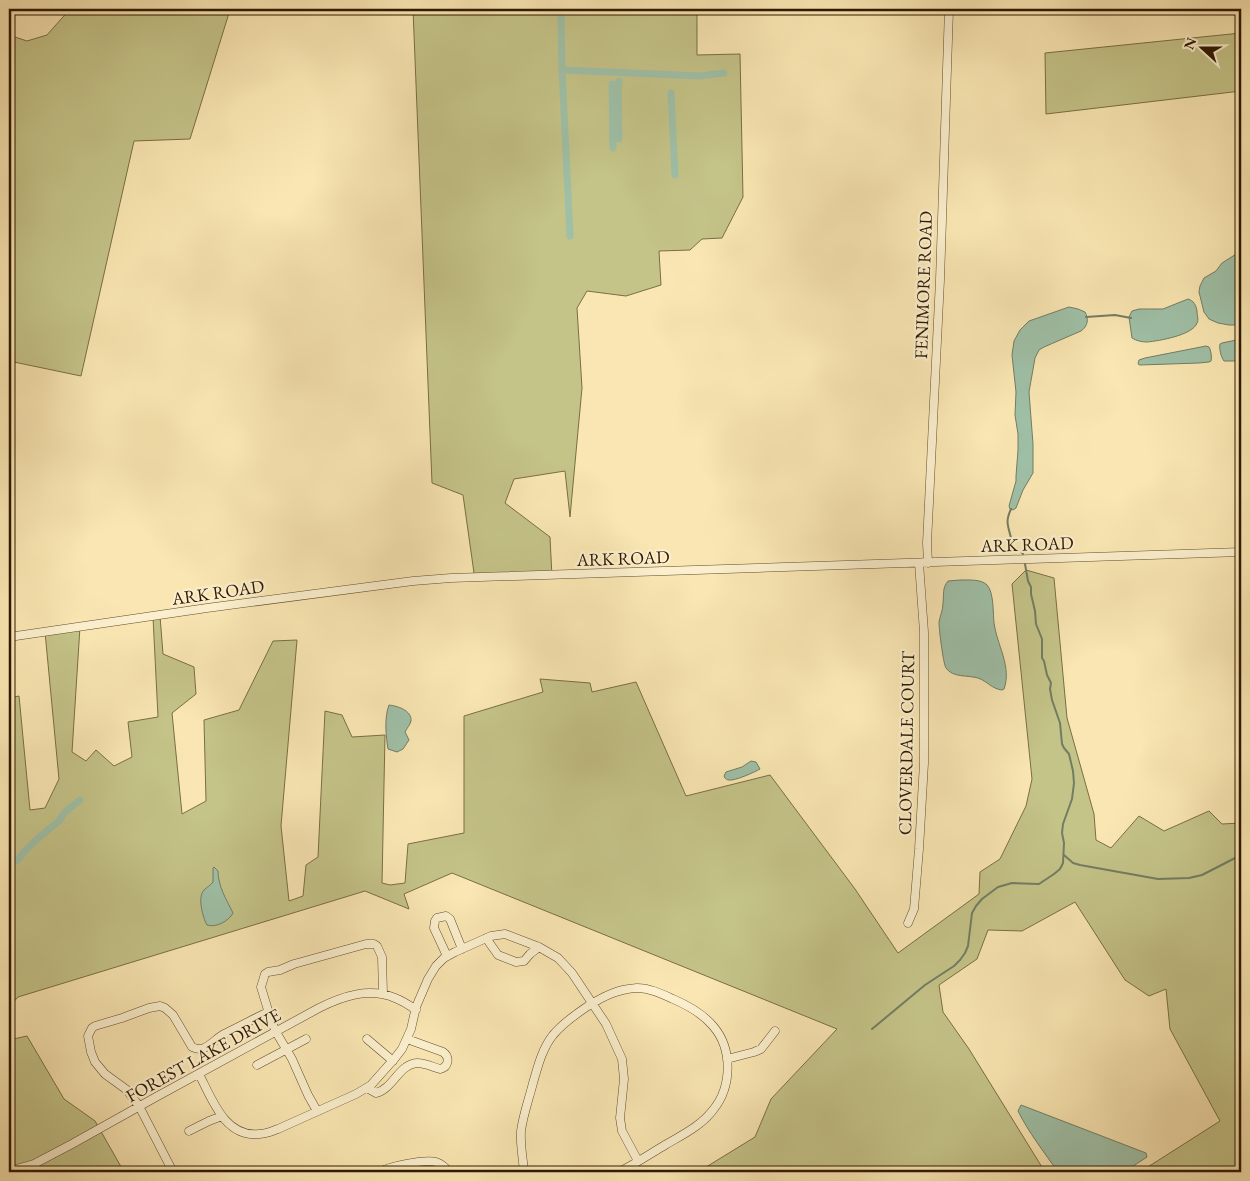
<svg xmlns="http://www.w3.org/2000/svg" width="1250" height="1181" font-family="'EB Garamond',serif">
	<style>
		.green { fill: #c4c388; stroke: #7a6e44 }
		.water { fill: #9fc0a7; stroke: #727d64 }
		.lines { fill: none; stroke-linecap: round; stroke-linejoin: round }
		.stream { stroke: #727d64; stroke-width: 2 }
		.canal { stroke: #9fc0a7; stroke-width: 7 }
		.minor-casing { stroke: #624c2c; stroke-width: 9 }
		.minor { stroke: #fbefcd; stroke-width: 8 }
		.labels { text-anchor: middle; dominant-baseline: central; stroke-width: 4.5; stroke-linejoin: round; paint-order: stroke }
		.street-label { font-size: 18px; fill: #2f1800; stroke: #fbefcd }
	</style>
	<rect width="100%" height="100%" fill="#f9e6b2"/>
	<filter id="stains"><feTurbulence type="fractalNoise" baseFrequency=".004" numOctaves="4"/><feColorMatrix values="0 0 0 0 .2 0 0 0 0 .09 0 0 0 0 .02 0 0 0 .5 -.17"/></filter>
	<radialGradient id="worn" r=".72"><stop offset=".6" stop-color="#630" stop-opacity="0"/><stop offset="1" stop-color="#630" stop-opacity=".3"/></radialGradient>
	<path class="green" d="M70,9H229V13L190,139L134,141L81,376L9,361V35L27,41L47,35Z
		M413,9H697V55L740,54L743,197L722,238L702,239L690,250L659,251L661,285L626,296L587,291L577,308L582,388L570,517L565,471L514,479L505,503L550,537L552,577L475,580L463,495L432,483Z
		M1241,33V91L1046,114L1045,53Z
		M1026,570L1054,578L1067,718L1094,814L1096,840L1111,848L1139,816L1164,831L1209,811L1222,824L1241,823V1172H1140L1220,1121L1170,1029L1166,989L1149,996L1125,980L1075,902L1022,931L988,930L977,959L939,985L943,1012L969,1049L1045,1172H698L755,1137L771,1099L837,1029L452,873L404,894L409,909L365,891L18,997L9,1007V698L19,696L30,810L45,808L59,779L45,632L80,627L72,752L86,761L96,750L114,766L132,757L128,722L158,717L153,617L160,616L163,654L194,667L196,694L172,713L182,814L206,801L204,720L239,710L273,641L297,640L281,826L289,901L303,896L306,865L318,857L325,711L342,715L352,737L385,735L382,883L390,885L405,883L408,844L464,833V716L543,692L540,679L590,683L592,692L636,682L686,796L770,775L855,889L898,953L979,894L980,872L1000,859L1026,806L1032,779L1012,584Z
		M27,1036L64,1099L95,1121L124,1172H15L9,1170V1040Z"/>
	<path class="water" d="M1241,251V322L1234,325H1229L1218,323L1209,319L1204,312L1199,292L1200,286L1204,278L1216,271L1222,263Z
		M1188,299C1194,301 1196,305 1197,311C1197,315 1199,320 1197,323C1193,335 1159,341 1147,342C1142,342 1137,341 1132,338L1129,317L1132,311L1139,309H1163Z
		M1069,307L1078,309L1085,312C1089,319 1088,326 1081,331L1044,347L1039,350L1035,358L1029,392L1033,444V473L1023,490L1016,508L1013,510L1010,509L1009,506L1016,481V476L1018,450V434L1015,415L1016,392L1012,355L1014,341L1020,330L1029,321Z
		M1241,339V361H1224C1221,357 1219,349 1220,344L1222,343Z
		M1206,346L1209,347C1211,350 1212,358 1211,361L1209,362L1199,363L1140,365L1138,364L1139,360L1145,358Z
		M960,580C967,580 982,579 987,585C994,592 993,614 994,623C997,645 1012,667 1004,689L1002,690C992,689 987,681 978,678C968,675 953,678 946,668C943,663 939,629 939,622C940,616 943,610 943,603C944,595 942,588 948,581Z
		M389,705C397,706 412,710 411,721C410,725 407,728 405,732L409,740L403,749L397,752L388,749C386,736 384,718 389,705Z
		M751,761L756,762L760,769C755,772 735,781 729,780C727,780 726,779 725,778L724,776L726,772L742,767Z
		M214,867L218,871C218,886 226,899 233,913C229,921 216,928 207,925C203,918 197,897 204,890C207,887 210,886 213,882V868Z
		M1021,1105L1146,1153L1147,1157L1124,1172H1058C1044,1152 1029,1133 1018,1111Z"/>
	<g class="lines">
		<path class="stream" d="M1086,317L1115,315L1131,318
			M1011,509C1005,522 1008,525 1011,538C1012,541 1011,543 1013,546C1017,549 1020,549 1023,554
			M1064,855L1073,863L1080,865L1158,879L1189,878L1202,875L1241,855
			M872,1029L925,985L954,966L960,960L965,953L968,946L972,913L976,906L982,899L998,887L1012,883L1039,884L1054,874L1060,869L1063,863L1064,843L1062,833L1063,824L1072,799L1074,783L1073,771L1069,754L1064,748L1062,744L1060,723L1052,700L1050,689L1051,683L1047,675L1044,661L1042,658V639L1036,624L1035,611L1031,594V587L1028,581L1025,564"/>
		<path class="canal" d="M561,9L562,70L570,236
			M562,70L700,76L724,73
			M612,84L613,148
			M671,93L675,175
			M619,139L618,88L619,81
			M9,862L18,860L23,853L36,840L59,821L65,812L80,800"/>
		<defs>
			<path id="minor" d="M928,563L927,543L940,280L949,9
				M9,637L207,608L413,581L451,578L1241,552
				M908,923L914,909L919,849L924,763V632L919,563
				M486,938L498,955L516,962L524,961L530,954L539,947
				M447,956L434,928L435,921L437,918L446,916L450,919L462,949
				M367,1039L393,1061
				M727,1059L754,1052L761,1049L775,1031
				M257,1065L306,1039
				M199,1074C212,1099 225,1138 259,1134C266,1134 272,1131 278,1129L356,1094L371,1085L395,1058L402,1049L411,1029L416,1007L428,979L436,966L444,958L455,952L491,936L505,934L539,947L558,958L572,973L606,1024L622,1059L624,1079L620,1118L622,1131L638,1161
				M367,1088L376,1093C393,1089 399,1064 417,1063C425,1063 433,1067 440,1069C449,1067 450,1057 443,1052L407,1039
				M317,1111L308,1095L292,1059L276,1032L271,1020L261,987L265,974L268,972L280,970L294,964L366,944H374L377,946L382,957L383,994
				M189,1131L209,1121L222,1116
				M9,1171L34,1164L72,1144L156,1097L319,1008C343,996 369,987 395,998C403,1001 409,1005 416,1010
				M173,1172L139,1106L127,1090L105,1074L95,1062L91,1052L88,1036L92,1028L95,1026L122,1018L149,1008L160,1006L165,1008L173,1015L192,1047C196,1049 199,1050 204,1048C211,1045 217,1038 224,1034C239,1027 253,1019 268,1012
				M380,1172C389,1166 426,1159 436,1162C442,1164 446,1168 449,1172
				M524,1172C523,1158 520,1145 521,1131C523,1115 529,1099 533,1083C538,1066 542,1049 553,1035C563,1023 576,1014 588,1006C604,996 618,989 637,988C650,988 662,994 673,999C687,1005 703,1014 713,1026C733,1049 732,1087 713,1110C701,1126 682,1135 665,1145C650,1154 635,1164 619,1172"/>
		</defs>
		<use href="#minor" class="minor-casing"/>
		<use href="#minor" class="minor"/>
	</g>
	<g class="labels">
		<g class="street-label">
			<text transform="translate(923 285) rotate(-88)">FENIMORE ROAD</text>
			<text transform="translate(1027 544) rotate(-2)">ARK ROAD</text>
			<text transform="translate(623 558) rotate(-2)">ARK ROAD</text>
			<text transform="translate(218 592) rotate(-8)">ARK ROAD</text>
			<text transform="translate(906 743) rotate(-89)">CLOVERDALE COURT</text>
			<text transform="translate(203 1055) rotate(-29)">FOREST LAKE DRIVE</text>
		</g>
	</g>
	<rect width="1250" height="1181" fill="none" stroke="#f9e6b2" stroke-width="30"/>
	<rect x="10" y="10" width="1230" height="1161" fill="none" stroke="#2f1800" stroke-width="2.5"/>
	<rect x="15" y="15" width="1220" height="1151" fill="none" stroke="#2f1800"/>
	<g transform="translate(1202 48) rotate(291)" stroke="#fbefcd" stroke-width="4" paint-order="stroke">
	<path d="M0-4L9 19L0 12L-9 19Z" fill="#2f1800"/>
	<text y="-8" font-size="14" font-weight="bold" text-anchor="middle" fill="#2f1800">N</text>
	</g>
	<rect width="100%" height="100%" filter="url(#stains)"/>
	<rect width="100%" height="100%" fill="url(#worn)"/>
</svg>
